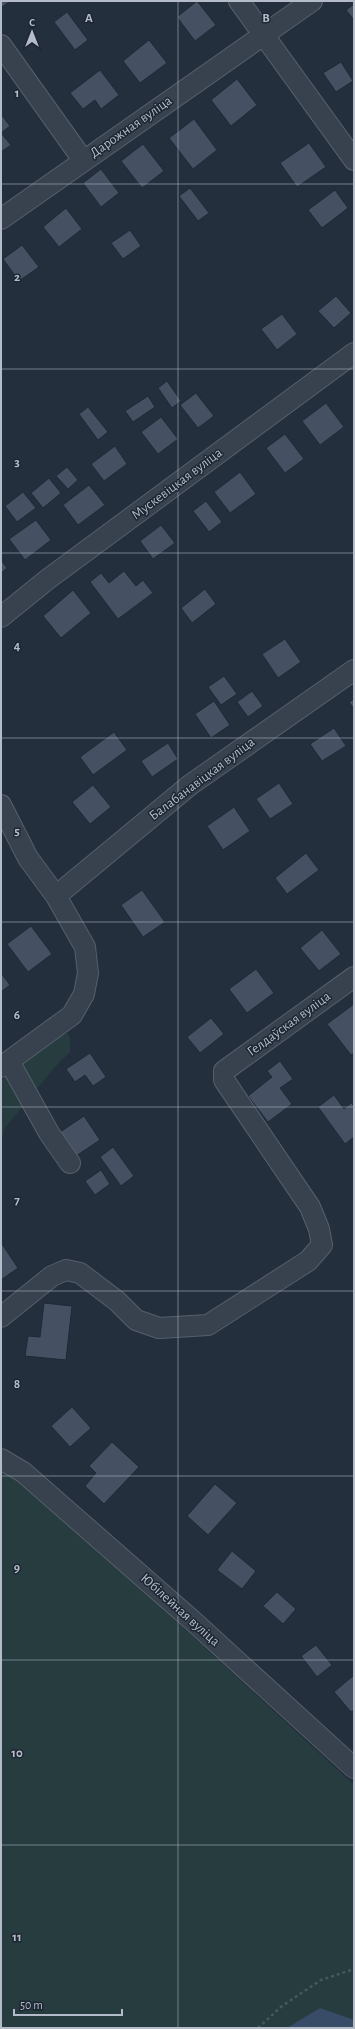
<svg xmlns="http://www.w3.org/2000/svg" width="355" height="2029" font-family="'Alegreya Sans',sans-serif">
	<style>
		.green { fill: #263c3f }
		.water { fill: #394c67 }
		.building { fill: #455162; stroke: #1f2835 }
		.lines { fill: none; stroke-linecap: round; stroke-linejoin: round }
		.minor-casing { stroke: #565f6c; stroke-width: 22 }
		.path { stroke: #44595c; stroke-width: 2.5; stroke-dasharray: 3 3; stroke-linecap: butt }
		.minor { stroke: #38414e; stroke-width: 20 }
		.grid { fill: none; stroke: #b4bcc9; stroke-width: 1; stroke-opacity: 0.55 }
		.labels { text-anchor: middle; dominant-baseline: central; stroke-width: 3; stroke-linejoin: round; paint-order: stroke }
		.street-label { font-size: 14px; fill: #b4bcc9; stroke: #1d2633 }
		.grid-label { font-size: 13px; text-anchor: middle; font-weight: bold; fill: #b4bcc9; stroke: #1d2633; stroke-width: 3; stroke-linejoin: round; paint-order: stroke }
	</style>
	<rect width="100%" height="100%" fill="#242f3e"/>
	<path class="green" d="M68,1033L70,1038V1052L54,1068L5,1128L1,1142V1080L62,1034Z
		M1,1468L23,1480L354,1785V2028H1Z"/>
	<path class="water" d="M320,2008L354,2020V2028H287Z"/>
	<path class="building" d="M1,1H10L1,8Z
		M197,1L216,25L195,41L177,17Z
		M354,4V20L346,10Z
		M67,12L88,40L75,50L54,22Z
		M149,40L167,63L140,83L123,61Z
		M341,62L353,81L336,92L323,73Z
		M100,70L119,95L101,109L95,100L83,109L70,93Z
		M237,79L257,105L231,126L211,100Z
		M1,114L10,126L1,133L11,145L1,152Z
		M194,119L217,150L193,169L169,138Z
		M309,143L326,167L297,187L280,163Z
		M143,144L164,171L142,188L121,161Z
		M101,169L119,193L101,207L83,183Z
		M190,188L209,213L198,221L179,196Z
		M335,190L348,208L322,228L308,210Z
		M66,208L82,229L59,247L43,227Z
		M130,230L141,246L123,259L111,243Z
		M22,245L39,267L19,281L3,259Z
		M336,296L351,313L334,328L318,311Z
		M282,314L297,334L277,350L261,329Z
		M167,381L181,401L172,408L158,388Z
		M196,393L214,416L198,428L180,405Z
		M148,396L155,407L133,422L125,411Z
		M326,403L344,427L320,445L302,421Z
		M88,407L108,432L98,440L79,414Z
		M161,417L178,439L158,454L141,432Z
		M285,434L304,459L285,473L266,448Z
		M115,446L127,464L104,481L91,464Z
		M67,467L78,480L68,489L56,476Z
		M240,472L256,494L230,513L214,492Z
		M49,478L61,493L43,508L31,493Z
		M89,485L105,505L78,525L63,505Z
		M23,492L36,508L17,522L5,506Z
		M206,501L222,522L209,532L193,511Z
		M36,520L51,540L25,560L9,539Z
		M161,525L175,543L153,559L140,541Z
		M1,560L7,568L1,573Z
		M124,571L136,586L143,580L153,593L118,619L90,582L101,573L109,583Z
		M205,589L216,604L192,623L181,608Z
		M73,590L91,613L61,638L43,616Z
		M285,639L301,662L278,678L262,654Z
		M224,676L237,694L221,705L208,687Z
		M252,691L263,706L248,717L237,702Z
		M354,699V709L349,702Z
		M214,701L230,725L211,738L195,714Z
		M334,728L346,746L322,761L310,744Z
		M114,732L127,750L93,775L80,757Z
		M168,743L178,759L152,777L141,761Z
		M279,783L293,804L270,819L256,799Z
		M93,785L111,807L90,824L72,802Z
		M234,807L250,831L223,850L207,826Z
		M306,853L319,870L287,894L275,878Z
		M142,890L165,922L143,937L121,905Z
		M31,926L52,954L28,972L7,944Z
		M322,930L341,954L319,971L300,948Z
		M256,969L274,993L247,1013L229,989Z
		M1,973L10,985L1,992Z
		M354,1004V1053L351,1055L327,1024Z
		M211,1018L224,1034L200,1053L187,1037Z
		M90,1053L106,1077L93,1086L85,1075L75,1082L66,1069Z
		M280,1061L293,1079L280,1088L292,1104L268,1122L248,1096L272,1077L267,1071Z
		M334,1095L344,1109L351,1103L354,1106V1137L345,1144L318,1107Z
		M84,1116L100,1140L76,1156L60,1132Z
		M113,1147L134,1176L121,1186L100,1157Z
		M101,1170L110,1184L95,1195L85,1181Z
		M2,1244L18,1268L1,1280V1245Z
		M44,1303L72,1306L66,1360L25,1356L28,1336L40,1337Z
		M72,1407L91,1428L70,1447L51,1426Z
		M112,1442L139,1467L104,1504L85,1486L96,1473L89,1466Z
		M215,1484L237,1503L208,1535L187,1516Z
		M232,1551L256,1571L242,1589L217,1570Z
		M277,1592L296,1609L283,1624L263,1606Z
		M316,1645L332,1665L317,1677L301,1656Z
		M354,1675V1710L351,1712L334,1692Z"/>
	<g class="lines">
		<defs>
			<path id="minor" d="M239,1L354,160
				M1,45L83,160
				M1,219L312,1
				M1,617L48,579L354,353
				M1,805L28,858L56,896L85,947L88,973L84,994L72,1015L1,1067
				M56,896L190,785L354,670
				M9,1061L49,1133L70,1163
				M1,1317L52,1276L66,1270L80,1273L117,1301L136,1320L159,1328L208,1325L308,1261L322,1245L319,1229L310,1207L224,1080V1071L354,977
				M1,1459L23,1472L193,1621L354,1768"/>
		</defs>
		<use href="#minor" class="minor-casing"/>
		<path class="path" d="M258,2028L282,2006L321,1980L354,1969"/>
		<use href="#minor" class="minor"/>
	</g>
	<path class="grid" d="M178,1V2028M1,184H354M1,369H354M1,553H354M1,738H354M1,922H354M1,1107H354M1,1291H354M1,1476H354M1,1660H354M1,1845H354"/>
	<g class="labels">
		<g class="street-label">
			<text transform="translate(131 127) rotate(-35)">Дарожная вуліца</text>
			<text transform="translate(177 484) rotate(-37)">Мускевіцкая вуліца</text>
			<text transform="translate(202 779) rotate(-37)">Балабанавіцкая вуліца</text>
			<text transform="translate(289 1024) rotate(-36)">Гелдаўская вуліца</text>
			<text transform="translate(180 1610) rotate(42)">Юбілейная вуліца</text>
		</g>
	</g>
	<g class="grid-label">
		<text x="89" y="22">A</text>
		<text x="266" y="22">B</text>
		<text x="17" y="97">1</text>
		<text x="17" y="281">2</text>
		<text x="17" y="466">3</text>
		<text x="17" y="650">4</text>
		<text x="17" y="835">5</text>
		<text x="17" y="1019">6</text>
		<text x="17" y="1204">7</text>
		<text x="17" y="1388">8</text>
		<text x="17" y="1572">9</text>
		<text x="17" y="1757">10</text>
		<text x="17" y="1941">11</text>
	</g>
	<rect width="355" height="2029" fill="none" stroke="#b4bcc9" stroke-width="4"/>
	<g transform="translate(32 32)" stroke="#1d2633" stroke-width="3" paint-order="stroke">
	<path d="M0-3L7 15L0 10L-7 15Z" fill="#b4bcc9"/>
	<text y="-6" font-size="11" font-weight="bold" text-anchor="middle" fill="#b4bcc9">С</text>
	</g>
	<path d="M14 2009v6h108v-6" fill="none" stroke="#b4bcc9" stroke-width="2"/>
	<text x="20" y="2009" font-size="12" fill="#b4bcc9" stroke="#1d2633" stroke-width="3" paint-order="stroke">50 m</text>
</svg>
